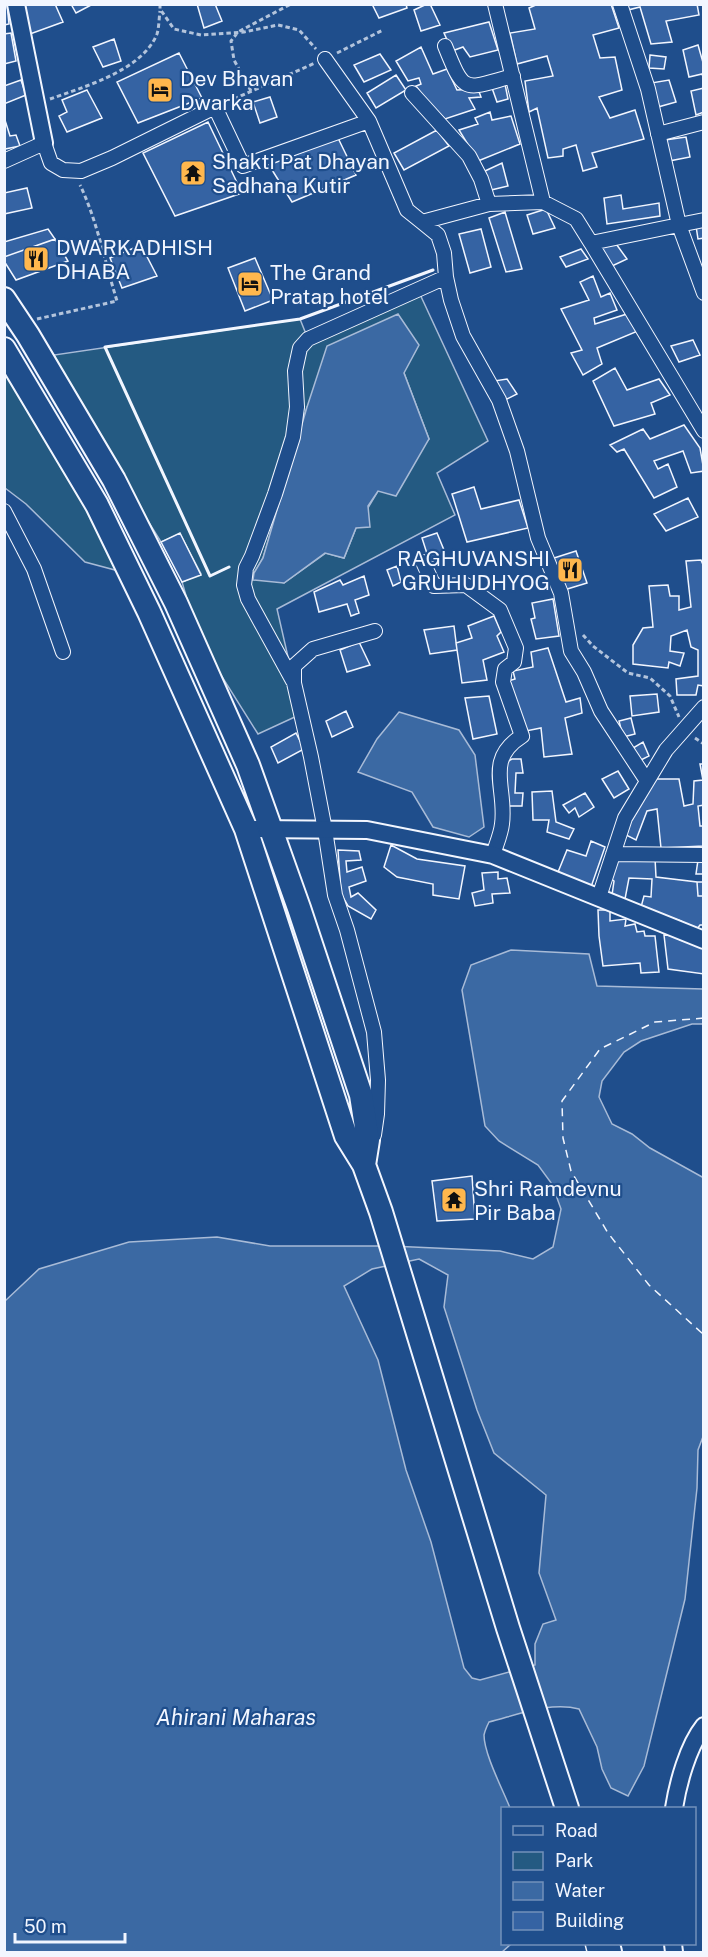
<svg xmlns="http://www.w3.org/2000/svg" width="708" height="1957" font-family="'Public Sans',sans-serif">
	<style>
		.green { fill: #245a82; stroke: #a8bbd7; stroke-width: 1.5; fill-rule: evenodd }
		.water { fill: #3b69a3; stroke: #a8bbd7; stroke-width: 1.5; fill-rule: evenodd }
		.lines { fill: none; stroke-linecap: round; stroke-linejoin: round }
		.ferry { stroke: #f2f6ff; stroke-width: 1.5; stroke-dasharray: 8 6; stroke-linecap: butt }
		.building { fill: #3563a3; stroke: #f2f6ff; stroke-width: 1.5 }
		.minor-casing { stroke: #f2f6ff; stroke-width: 16 }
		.tertiary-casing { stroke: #f2f6ff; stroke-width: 20 }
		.secondary-casing { stroke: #f2f6ff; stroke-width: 21 }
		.trunk-casing { stroke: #f2f6ff; stroke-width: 26 }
		.path { stroke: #b3c4dc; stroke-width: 3; stroke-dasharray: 4.5 3; stroke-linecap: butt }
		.minor { stroke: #1f4e8c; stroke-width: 14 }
		.tertiary { stroke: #1f4e8c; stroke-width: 16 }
		.secondary { stroke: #1f4e8c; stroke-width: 18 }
		.trunk { stroke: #1f4e8c; stroke-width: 22 }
		.wall { stroke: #f2f6ff; stroke-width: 3 }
		.labels { text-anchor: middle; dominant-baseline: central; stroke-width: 4.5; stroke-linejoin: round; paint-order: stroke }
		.poi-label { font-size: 21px; fill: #f2f6ff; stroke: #1f4e8c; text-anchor: start }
		.water-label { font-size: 22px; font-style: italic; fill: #f2f6ff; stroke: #1f4e8c }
	</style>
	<rect width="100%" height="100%" fill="#1f4e8c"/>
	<path class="green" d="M418,290L488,441L437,473L455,515L277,609L294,683L297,716L258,734L199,640L182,582L201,574L180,534L161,542L112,463L54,355L300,319L308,339ZM293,373L299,434L307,407L404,373L429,439L378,491L356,528L344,558L326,553L284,583L254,573L263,558L281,498L276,490L288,432Z
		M4,349L130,574L85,562L26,504L5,488Z"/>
	<path class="water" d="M398,314L419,345L404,373L429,439L396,496L378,491L368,506L370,527L356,528L344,558L325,553L284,583L253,580L254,573L263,558L307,407L327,346Z
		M399,712L459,730L475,755L484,827L469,837L433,827L412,792L358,772L377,739Z
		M511,950L589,954L597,986L703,989V1024H692L641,1041L624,1052L602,1081L599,1097L612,1124L632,1134L650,1148L704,1178V1434L698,1450L697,1488L685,1599L644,1766L628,1796L611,1788L602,1769L597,1747L579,1709C551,1701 517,1715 489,1722C487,1726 485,1730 484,1735C484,1754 503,1790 510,1808H502V1944H511L502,1952H5V1301L39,1269L129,1242L217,1237L270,1246H391L500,1251L533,1259L553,1247L561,1209L552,1184L538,1165L499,1141L485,1126L462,990L471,965ZM419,1259L448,1275L444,1307L477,1410L494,1453L546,1495L539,1573L556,1620L543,1624L535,1644V1665L480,1680L472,1678L464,1668L431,1542L406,1470L378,1360L344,1286L372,1269Z"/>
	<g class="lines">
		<path class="ferry" d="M704,1018L655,1022L600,1049L562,1101L563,1138L571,1171L608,1233L649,1285L704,1335"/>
	</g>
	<path class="building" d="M4,4H7L9,24L4,25Z
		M25,4H55L63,22L30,34Z
		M71,4H93L76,13Z
		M197,4H215L222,21L204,28Z
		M372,4H406L407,8L379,18Z
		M427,4H430L440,25L421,31L414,10Z
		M611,4L619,28L593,35L600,58L615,57L622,90L599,97L610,118L635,110L644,139L592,153L597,167L583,171L576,145L563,149V156L548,158L537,108L529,112L525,81L553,76L547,56L517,64L510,33L535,29L529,8L538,4Z
		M626,4H697L699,15L666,21L672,42L651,44L640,7L628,10Z
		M489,22L498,50L470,57L463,47L452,51L444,33Z
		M11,33L16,61L4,64V34Z
		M114,39L121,61L103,67L93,47Z
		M698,45L704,66V80L702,74L689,77L683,50Z
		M421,47L433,74L447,69L457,90L478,89L481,97L469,98L475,109L445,119L426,100L416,86L421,84L419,78L408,81L396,61Z
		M179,53L202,98L138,123L117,82Z
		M380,54L391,70L364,82L354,65Z
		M650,55L666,57L664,69L649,68Z
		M396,75L406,90L376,108L367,93Z
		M21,80L26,95L4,104V86Z
		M669,80L676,102L658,107L651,83Z
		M505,84L508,99L497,102L492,88Z
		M704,88V112L696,115L691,91Z
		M87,90L102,118L67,132L59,116L67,112L62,100Z
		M270,97L277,117L260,123L253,102Z
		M490,112L492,120L511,116L520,144L478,161L459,130L478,124L475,118Z
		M4,117L10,136L16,135L20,146L5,149Z
		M208,122L242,193L175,216L143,153Z
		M437,130L449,146L404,170L394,153Z
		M686,137L690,157L669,161L665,140Z
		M338,138L356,175L292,202L269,165Z
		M502,163L508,186L491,190L485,171Z
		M27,188L32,208L4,214V193Z
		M621,195L623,209L659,203L660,216L607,224L604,198Z
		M546,209L555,228L533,234L527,215Z
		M505,212L522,269L506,272L489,218Z
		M704,224V238L698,239L696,226Z
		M48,229L55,239L4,257V242Z
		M481,229L491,267L470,273L459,234Z
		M55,239L68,261L16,280L4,261V257Z
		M614,241L627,259L612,266L599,248Z
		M141,245L157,276L122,288L110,258Z
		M581,249L588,259L566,267L560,257Z
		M255,258L273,300L245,311L228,268Z
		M593,276L601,297L610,293L617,310L594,318L595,324L627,314L638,331L597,348L602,364L583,375L571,353L582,350L561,309L589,300L580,282Z
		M693,340L700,355L679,362L671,346Z
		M615,368L627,390L659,379L670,395L651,403L655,414L614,426L593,381Z
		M507,379L517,394L505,400L494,381Z
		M684,425L700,448L704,471L691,473L683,451L654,461L658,469L668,464L677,487L654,498L624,449L617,452L610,445L643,429L650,439Z
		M474,487L481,509L519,500L528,528L467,542L452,494Z
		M688,498L698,517L666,531L654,514Z
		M180,533L201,575L182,582L161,542Z
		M437,533L446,555L430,563L422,538Z
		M576,551L587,583L564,590L554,558Z
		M701,560L704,567V686L698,685L696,695H677L676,679L698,676V650L691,647L687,630L671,636L670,651L684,653L680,666L669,662L668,668L633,664V645L643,628L653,627L649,586L668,585L670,596H679V610L691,607L686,561Z
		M397,566L401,582L393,586L387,570Z
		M364,576L369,595L355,600L359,613L351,616L347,604L319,612L314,592L340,580L343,585Z
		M553,599L559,636L536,639L531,619L535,618L532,603Z
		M494,616L501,632L497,636L504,652L483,660L487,680L462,683L456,643L472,638L468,626Z
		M454,626L457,650L430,654L424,630Z
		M359,642L370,665L347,672L340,650Z
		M548,648L566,702L580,698L582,713L565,718L572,754L544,757L541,728L526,731L508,681L515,679L513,671L533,667L531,652Z
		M657,694L659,712L632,716L630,696Z
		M489,696L497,734L473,739L465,698Z
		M346,711L353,727L332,737L326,721Z
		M631,718L635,734L623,737L619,721Z
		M296,733L304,749L278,763L271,747Z
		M643,742L649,756L639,761L633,748Z
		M512,759H521L523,773H516L515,793H523L522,806H505L503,764Z
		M700,764H704V805L698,806L700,826H704V846L661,848L657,809L647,811L636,840L624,834L632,816L656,779H679L684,806L693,804L694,781L703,780Z
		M618,771L629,789L614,798L602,779Z
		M552,791L556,822L574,829L569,839L547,832L549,820H533L532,792Z
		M585,793L594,807L579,817L575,808L569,813L563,805Z
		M591,841L605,847L591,887L558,872L567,850L586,856Z
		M391,845L417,859L465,866L459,899L433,895V884L397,877L384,867Z
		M338,850L359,851L361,860L346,861L347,872L362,867L366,881L349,887L351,897L358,893L376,910L371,919L348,906L341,894Z
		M655,858L656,877L697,882L698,896H704V925H700L697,929L681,925V921L641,907L644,896L651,897L652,879L629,878L625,899L612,895L614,881L610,878L617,859Z
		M698,860H704V874H696Z
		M498,872V879L507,878L510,893L492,894L493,903L475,906L472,893L484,890L482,873Z
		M697,882H704V896H698Z
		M598,910H610V921L626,919L625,926L635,924L637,932L644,931L645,936H655L659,972L641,973L640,963L603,966L599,936Z
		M664,935L679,936L680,940L704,944V974L668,969Z
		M472,1176L475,1219L437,1221L432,1181Z"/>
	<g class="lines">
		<defs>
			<path id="minor" d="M445,46C465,96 464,89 513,76
				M325,59L369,121
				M412,93L469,156L481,179L489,204
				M658,134L704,122
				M4,161L44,143L51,163L63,170L81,171L112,158L215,107L243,166L369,121L407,210L422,222L489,204L543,202L495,4
				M543,202L576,219L591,243L679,225L648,89L620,4
				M704,220L679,225L704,293
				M422,222L438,235L444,253L446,277L451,300L463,336L499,400L517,451L538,538L561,593L571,651L584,672L601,711L647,781
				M591,243L704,431
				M4,511L34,569L63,652
				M423,562L434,586L466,585L500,610L516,648L514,662L505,669L503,682L522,736C484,760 507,788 502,824C501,834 496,845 493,855
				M293,681L248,599L244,585L246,568L252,556L275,494L293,437L297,407L295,371L300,348L308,339L446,277
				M613,854L704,855
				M599,897L625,818L666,750L704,707
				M374,1135L377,1114L378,1080L374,1032L347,930L335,895L325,830L311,757L294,683V666L313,649L375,631"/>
			<path id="tertiary" d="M16,4L44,143
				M246,829L367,830L493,855L704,940
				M674,1808C678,1783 688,1746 704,1726
				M673,1944L674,1952"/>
			<path id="secondary" d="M595,1944L597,1952"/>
			<path id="trunk" d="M4,299L28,335L114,480L176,603L248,765L299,908L361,1095L368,1140L364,1165
				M4,349L97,505L149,612L246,829L346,1136L364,1165L381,1212L508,1628L567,1808
				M608,1944L610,1952"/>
		</defs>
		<use href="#minor" class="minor-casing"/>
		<use href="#tertiary" class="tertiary-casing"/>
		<use href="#secondary" class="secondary-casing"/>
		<use href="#trunk" class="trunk-casing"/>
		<path class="path" d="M160,4V9L174,29L201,35L244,32L278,25L299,30L316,49
			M337,53L383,30
			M251,91L234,60L231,41L238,32L291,4
			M50,99C83,87 142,71 157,34C159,28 159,18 160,11
			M227,102L315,63
			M37,319L117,301C105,263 97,220 80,185
			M583,635L593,646L628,673L650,678L670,696L679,717
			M695,738L704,744"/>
		<use href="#minor" class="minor"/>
		<use href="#tertiary" class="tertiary"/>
		<use href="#secondary" class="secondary"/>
		<use href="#trunk" class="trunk"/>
		<path class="wall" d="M229,567L210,576L105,347L300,319L433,270"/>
	</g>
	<defs>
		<symbol id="hotel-square" viewBox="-11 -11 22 22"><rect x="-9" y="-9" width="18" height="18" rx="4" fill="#ffb74d" stroke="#1f4e8c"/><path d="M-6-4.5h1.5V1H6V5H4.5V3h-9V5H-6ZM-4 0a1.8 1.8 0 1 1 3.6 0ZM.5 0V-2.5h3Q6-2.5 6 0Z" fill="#111"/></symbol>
		<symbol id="temple-square" viewBox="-11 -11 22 22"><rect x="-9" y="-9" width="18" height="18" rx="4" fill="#ffb74d" stroke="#1f4e8c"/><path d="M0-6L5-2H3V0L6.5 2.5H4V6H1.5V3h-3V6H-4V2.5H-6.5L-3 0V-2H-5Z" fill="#111"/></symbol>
		<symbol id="restaurant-square" viewBox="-11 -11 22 22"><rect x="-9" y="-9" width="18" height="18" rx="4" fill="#ffb74d" stroke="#1f4e8c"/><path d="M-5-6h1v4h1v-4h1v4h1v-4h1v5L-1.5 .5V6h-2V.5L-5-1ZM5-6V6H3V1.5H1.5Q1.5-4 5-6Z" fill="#111"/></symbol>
	</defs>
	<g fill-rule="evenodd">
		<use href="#hotel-square" x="145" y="75" width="30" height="30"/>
		<use href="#temple-square" x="178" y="158" width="30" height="30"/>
		<use href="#restaurant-square" x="21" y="244" width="30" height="30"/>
		<use href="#hotel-square" x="235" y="269" width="30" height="30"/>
		<use href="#restaurant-square" x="555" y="555" width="30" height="30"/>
		<use href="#temple-square" x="439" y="1185" width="30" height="30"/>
	</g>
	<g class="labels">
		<g class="poi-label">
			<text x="180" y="78">Dev Bhavan<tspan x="180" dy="24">Dwarka</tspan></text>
			<text x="212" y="161">Shakti Pat Dhayan<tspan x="212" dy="24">Sadhana Kutir</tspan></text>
			<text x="56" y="247">DWARKADHISH<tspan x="56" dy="24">DHABA</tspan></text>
			<text x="270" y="272">The Grand<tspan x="270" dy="24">Pratap hotel</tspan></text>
			<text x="550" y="558" text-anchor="end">RAGHUVANSHI<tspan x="550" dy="24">GRUHUDHYOG</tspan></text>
			<text x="474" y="1188">Shri Ramdevnu<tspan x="474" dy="24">Pir Baba</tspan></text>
		</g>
		<g class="water-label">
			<text x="236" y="1717">Ahirani Maharas</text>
		</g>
	</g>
	<rect width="708" height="1957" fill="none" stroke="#f2f6ff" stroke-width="12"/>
	<rect x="501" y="1807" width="195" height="138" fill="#1f4e8c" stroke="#7391ba" stroke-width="1.5"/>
	<rect x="513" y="1826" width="30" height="9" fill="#1f4e8c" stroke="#7391ba" stroke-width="1.5"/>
	<text x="555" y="1837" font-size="18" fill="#f2f6ff">Road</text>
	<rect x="513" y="1852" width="30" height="18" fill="#245a82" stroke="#7391ba" stroke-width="1.5"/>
	<text x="555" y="1867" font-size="18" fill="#f2f6ff">Park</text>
	<rect x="513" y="1882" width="30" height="18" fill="#3b69a3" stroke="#7391ba" stroke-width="1.5"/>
	<text x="555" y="1897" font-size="18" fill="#f2f6ff">Water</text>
	<rect x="513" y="1912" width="30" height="18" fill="#3563a3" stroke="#7391ba" stroke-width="1.5"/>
	<text x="555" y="1927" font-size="18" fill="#f2f6ff">Building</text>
	<path d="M15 1933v9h110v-9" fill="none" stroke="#f2f6ff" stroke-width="3"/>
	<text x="24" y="1933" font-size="18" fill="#f2f6ff" stroke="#1f4e8c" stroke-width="4.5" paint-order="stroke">50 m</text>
</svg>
